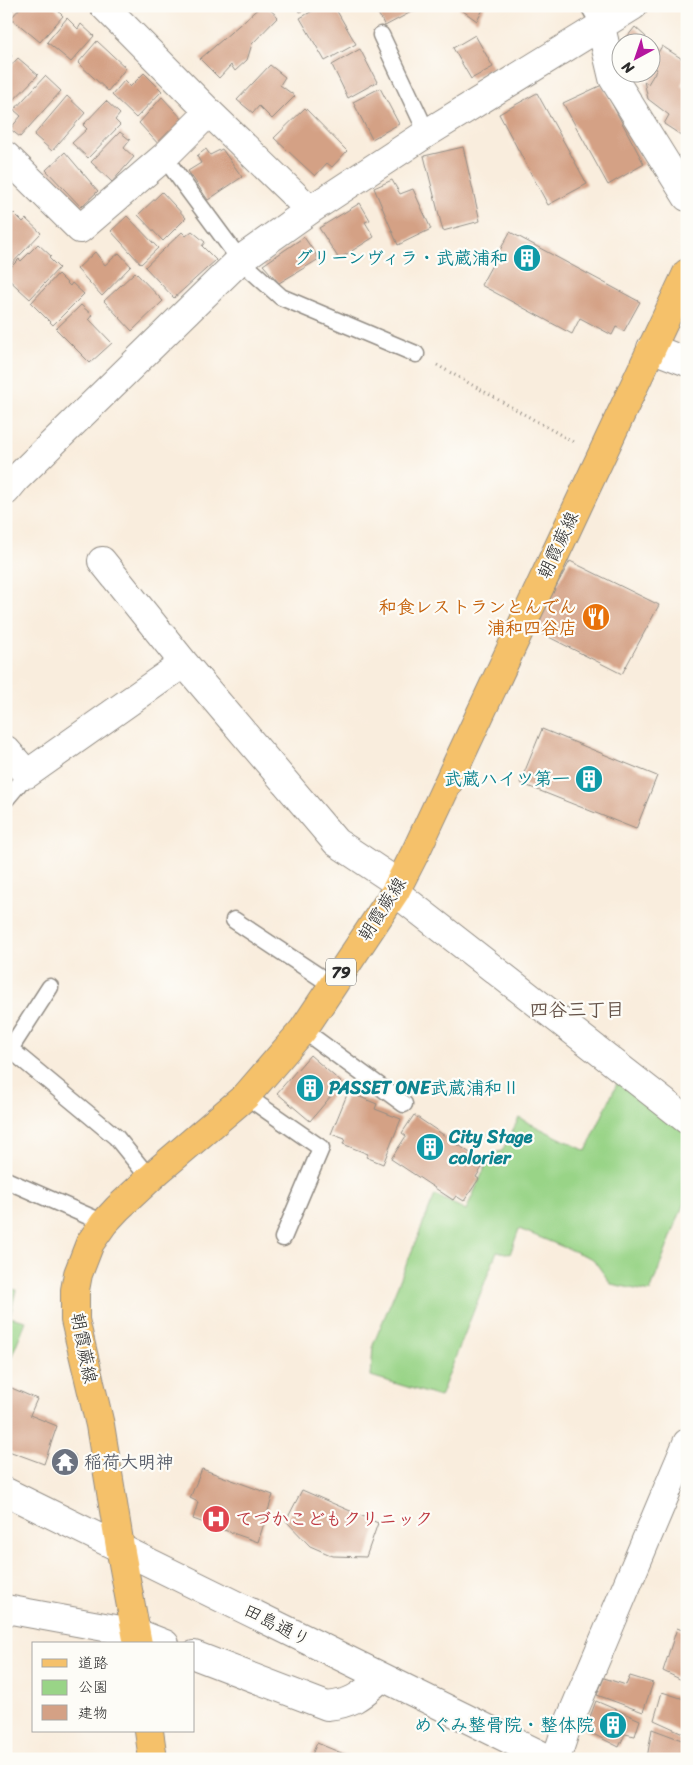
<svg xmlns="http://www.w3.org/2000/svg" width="693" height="1765" font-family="Sriracha,'Klee One',sans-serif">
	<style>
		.green { fill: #99d487; stroke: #628059 }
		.building { fill: #d4a185 }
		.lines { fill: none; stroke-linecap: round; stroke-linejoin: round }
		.service-casing { stroke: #928c84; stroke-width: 19 }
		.minor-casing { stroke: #928c84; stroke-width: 30 }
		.tertiary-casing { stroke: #928c84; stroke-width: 30 }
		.primary-casing { stroke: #928c84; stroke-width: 30 }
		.path { stroke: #928c84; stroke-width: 3; stroke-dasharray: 1 4; stroke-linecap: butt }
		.service { stroke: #fff; stroke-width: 16 }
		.minor { stroke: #fff; stroke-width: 28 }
		.tertiary { stroke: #fff; stroke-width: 28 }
		.primary { stroke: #f5c16b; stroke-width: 28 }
		.labels { text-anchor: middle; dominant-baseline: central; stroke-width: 4.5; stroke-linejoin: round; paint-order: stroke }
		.shield { fill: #fdfcf7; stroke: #6a6a68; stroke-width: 1 }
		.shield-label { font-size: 16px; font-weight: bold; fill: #2b2b2b }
		.culture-label { font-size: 18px; font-weight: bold; fill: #0d838f; stroke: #fdfcf7; text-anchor: end }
		.street-label { font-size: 18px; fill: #2b2b2b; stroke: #fdfcf7 }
		.food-label { font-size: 18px; font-weight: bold; fill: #c56008; stroke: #fdfcf7; text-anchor: end }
		.worship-label { font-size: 18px; font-weight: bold; fill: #5b616d; stroke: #fdfcf7; text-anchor: start }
		.health-label { font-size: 18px; font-weight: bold; fill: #be3a42; stroke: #fdfcf7; text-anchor: start }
		.neighbourhood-label { font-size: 19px; font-weight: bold; fill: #66544a; stroke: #fdfcf7 }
	</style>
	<rect width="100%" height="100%" fill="#fdfcf7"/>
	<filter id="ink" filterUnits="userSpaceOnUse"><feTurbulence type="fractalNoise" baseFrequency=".02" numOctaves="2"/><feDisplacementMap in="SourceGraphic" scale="10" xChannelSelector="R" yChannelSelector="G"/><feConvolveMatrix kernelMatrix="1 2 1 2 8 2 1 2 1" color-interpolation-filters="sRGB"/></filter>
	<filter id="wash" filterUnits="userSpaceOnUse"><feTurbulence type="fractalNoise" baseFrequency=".0096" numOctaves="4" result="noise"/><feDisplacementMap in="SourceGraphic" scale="20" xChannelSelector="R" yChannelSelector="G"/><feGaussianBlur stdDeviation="1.12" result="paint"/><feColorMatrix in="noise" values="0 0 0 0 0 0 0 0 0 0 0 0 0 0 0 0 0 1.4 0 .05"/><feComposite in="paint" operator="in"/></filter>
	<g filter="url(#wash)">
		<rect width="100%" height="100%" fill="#f9eddd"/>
		<path class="green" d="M619,1079L687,1133V1195L650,1292L611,1284L593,1259L519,1229L510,1254L497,1251L440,1397L371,1376L373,1345L435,1195L466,1210L491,1154L502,1151L519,1118L586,1151Z
			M6,1287L16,1290L10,1317L26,1321L6,1370Z"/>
		<g id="blocks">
			<path class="building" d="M6,6H16L9,15L6,12Z
				M22,6H53L63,16L40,42L11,18Z
				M261,6H266L278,17L252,44L247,60L235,71L231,65L219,78L200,59Z
				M296,6H309L300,12Z
				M321,6H334L356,44L325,61L300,18Z
				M374,6H413L415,10L385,26Z
				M456,6H485L477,21Z
				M67,18L78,29L81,24L94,36L71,62L47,42Z
				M635,27L646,37L641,42H623Z
				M475,35L493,67L471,79L453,48Z
				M97,41L126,68L108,91L78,63Z
				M662,46L687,62V72L681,86L687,89V132L684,137L664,124L669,115L648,99L644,81L648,84L657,69L650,66Z
				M360,49L377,82L348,98L332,65Z
				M6,52L12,56L6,62Z
				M18,58L38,75L6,108V71Z
				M270,65L285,77L280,85L295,96L272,119L259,106L253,113L237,100Z
				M144,73L162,91L136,118L112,95L124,81L130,87Z
				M45,76L61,91L20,137L10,129L21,116L14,110Z
				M602,85L644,164L608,185L563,103Z
				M380,88L399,124L372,139L353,102Z
				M537,93L587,184L548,205L499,114Z
				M67,96L85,113L52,151L34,135Z
				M162,97L185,122L161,147L139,123Z
				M106,101L120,114L115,120L120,125L88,158L72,143L87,129L83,125Z
				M305,108L347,151L332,167L327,163L315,176L274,138Z
				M120,132L130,140L124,148L134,157L112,182L91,162Z
				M463,147L480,221L443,231L424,156Z
				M206,149L210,155L222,149L242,177L208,200L188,171L201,163L197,156Z
				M65,152L98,191L81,207L46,170Z
				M687,155V171H686L682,156Z
				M392,180L400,194L413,189L431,229L398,245L374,188Z
				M162,192L186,218L163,241L138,215Z
				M360,203L370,220L365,222L374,237L339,259L319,228Z
				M14,213L23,222L26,219L41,233L6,270V220Z
				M127,216L158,248L141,264L111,231Z
				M192,231L205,242L202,246L216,260L174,298L145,267L182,232L186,236Z
				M510,232L640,302L624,331L616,327L612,335L580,318L572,334L481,285Z
				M304,237L319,259L279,283L263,265Z
				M38,244L51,256L49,258L59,268L30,299L6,277V272L19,259L21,261Z
				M95,252L105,265L119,253L131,266L102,296L77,269Z
				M135,272L163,301L132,331L104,301Z
				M58,274L70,286L72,283L84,294L53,325L31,303Z
				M81,305L92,315L89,319L112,343L90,363L56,329Z
				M570,561L659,605L622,674L533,629Z
				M542,729L657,776L636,829L520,783Z
				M310,1055L342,1083L310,1121L277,1093Z
				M348,1092L377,1104L375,1109L401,1119L383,1164L366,1157L368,1154L343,1144L345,1139L331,1134Z
				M414,1115L485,1163L476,1177L479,1179L464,1201L456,1196L453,1200L391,1159L406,1136L402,1133Z
				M7,1386L37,1399L30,1415L57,1426L44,1464L6,1450Z
				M75,1455V1469H56L54,1456Z
				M202,1469L273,1495L258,1542L193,1519L198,1502L190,1498Z
				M302,1490L378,1523L366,1557L333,1556L310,1546L286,1521Z
				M677,1628L687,1632V1678L684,1681L663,1671Z
				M630,1676L653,1683L643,1712L597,1695L604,1678L626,1685Z
				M662,1692L687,1700V1729L685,1734L654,1720Z
				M596,1701L640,1720L635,1736L625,1734L619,1747L585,1730Z
				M652,1729L687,1742V1759L647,1758Z
				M317,1743L356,1759H310Z"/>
		</g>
	</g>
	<g filter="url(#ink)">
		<use href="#blocks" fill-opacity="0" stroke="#928c84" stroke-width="1"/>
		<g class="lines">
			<defs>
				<path id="service" d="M589,6L601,27
					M381,35L427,133
					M164,157L240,260L281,297L416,354
					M6,799L27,774
					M234,920L332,985
					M50,987L10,1049L116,1137L150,1179
					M303,1030L404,1104
					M246,1096L321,1148L283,1238
					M6,1180L104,1223"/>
				<path id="minor" d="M104,6L209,112L310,210
					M601,27L613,78L687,197
					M6,156L80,229L164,157L209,112
					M651,348L687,362
					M6,491L16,479L240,260L310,210L427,133L633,6
					M102,561L184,663L336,842L399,884
					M6,750L27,774L184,663
					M395,892L687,1120
					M6,1609L137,1633L165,1644
					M194,1655L327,1706C355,1703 361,1695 381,1678
					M556,1759L565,1732L687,1443"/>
				<path id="tertiary" d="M6,1492L549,1759"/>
				<path id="primary" d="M138,1644L120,1547L100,1425L75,1320V1290L78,1274L90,1243L104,1223L118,1208L159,1170L246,1096L303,1030L395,892L416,851L687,273
					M149,1731L153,1759"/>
			</defs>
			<use href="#service" class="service-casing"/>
			<use href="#minor" class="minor-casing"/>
			<use href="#tertiary" class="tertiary-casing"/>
			<use href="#primary" class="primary-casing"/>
			<path class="path" d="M437,365L575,443"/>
			<use href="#service" class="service"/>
			<use href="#minor" class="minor"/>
			<use href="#tertiary" class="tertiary"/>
			<use href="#primary" class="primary"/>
		</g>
	</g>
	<defs>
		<symbol id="building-disc" viewBox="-11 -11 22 22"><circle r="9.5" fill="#0f9aa8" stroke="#fdfcf7"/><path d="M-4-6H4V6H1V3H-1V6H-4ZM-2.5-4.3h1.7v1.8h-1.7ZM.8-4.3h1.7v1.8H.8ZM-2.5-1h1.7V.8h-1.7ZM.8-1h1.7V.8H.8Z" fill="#fff"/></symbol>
		<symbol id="restaurant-disc" viewBox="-11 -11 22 22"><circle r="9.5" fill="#e8710a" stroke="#fdfcf7"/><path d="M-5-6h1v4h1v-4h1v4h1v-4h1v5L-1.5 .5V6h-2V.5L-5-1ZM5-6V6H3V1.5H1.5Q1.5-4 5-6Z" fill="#fff"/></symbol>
		<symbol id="temple-disc" viewBox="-11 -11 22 22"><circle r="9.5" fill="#6b7280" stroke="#fdfcf7"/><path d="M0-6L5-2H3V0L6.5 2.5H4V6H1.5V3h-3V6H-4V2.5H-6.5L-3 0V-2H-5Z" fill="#fff"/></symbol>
		<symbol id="hospital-disc" viewBox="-11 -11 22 22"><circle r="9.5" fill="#e0444e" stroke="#fdfcf7"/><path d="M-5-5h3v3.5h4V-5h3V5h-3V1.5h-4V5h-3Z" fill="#fff"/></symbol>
	</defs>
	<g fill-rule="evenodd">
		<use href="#building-disc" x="511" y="242" width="32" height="32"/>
		<use href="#restaurant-disc" x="580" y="601" width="32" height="32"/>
		<use href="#building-disc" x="573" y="763" width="32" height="32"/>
		<use href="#building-disc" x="294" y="1072" width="32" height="32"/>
		<use href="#building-disc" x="414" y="1131" width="32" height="32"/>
		<use href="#temple-disc" x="49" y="1446" width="32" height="32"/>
		<use href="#hospital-disc" x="200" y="1503" width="32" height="32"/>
		<use href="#building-disc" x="597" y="1709" width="32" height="32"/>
	</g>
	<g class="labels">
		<rect class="shield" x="326" y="958.5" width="30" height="27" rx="4"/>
		<g class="shield-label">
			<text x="341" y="972">79</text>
		</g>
		<g class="culture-label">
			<text x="508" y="258">グリーンヴィラ・武蔵浦和</text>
			<text x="570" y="779">武蔵ハイツ第一</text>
			<text x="329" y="1088" text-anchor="start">PASSET ONE武蔵浦和Ⅱ</text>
			<text x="449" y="1137" text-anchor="start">City Stage<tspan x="449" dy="21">colorier</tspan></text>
			<text x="594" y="1725">めぐみ整骨院・整体院</text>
		</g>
		<g class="street-label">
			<text transform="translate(558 545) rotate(-65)">朝霞蕨線</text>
			<text transform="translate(382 909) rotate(-57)">朝霞蕨線</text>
			<text transform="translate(84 1348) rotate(79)">朝霞蕨線</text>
			<text transform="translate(277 1625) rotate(27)">田島通り</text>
		</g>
		<g class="food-label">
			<text x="577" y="607">和食レストランとんでん<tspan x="577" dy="21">浦和四谷店</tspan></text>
		</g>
		<g class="worship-label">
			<text x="84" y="1462">稲荷大明神</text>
		</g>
		<g class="health-label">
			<text x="235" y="1519">てづかこどもクリニック</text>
		</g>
		<g class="neighbourhood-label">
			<text x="577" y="1009">四谷三丁目</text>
		</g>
	</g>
	<rect width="693" height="1765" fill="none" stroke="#fdfcf7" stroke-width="25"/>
	<rect x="32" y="1642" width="162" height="90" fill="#fdfcf7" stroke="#a9a8a5"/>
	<rect x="42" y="1659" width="25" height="8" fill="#f5c16b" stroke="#a9a8a5"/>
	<text x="78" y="1668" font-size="15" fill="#2b2b2b">道路</text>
	<rect x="42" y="1680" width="25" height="15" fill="#99d487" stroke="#a9a8a5"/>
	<text x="78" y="1692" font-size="15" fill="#2b2b2b">公園</text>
	<rect x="42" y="1705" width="25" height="15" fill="#d4a185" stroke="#a9a8a5"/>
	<text x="78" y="1718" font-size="15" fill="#2b2b2b">建物</text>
	<g transform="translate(636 58) rotate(220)"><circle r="24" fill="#fdfcf7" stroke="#a9a8a5"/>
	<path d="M0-4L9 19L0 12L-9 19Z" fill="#b5179e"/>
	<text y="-8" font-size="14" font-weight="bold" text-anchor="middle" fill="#2b2b2b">N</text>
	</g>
</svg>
